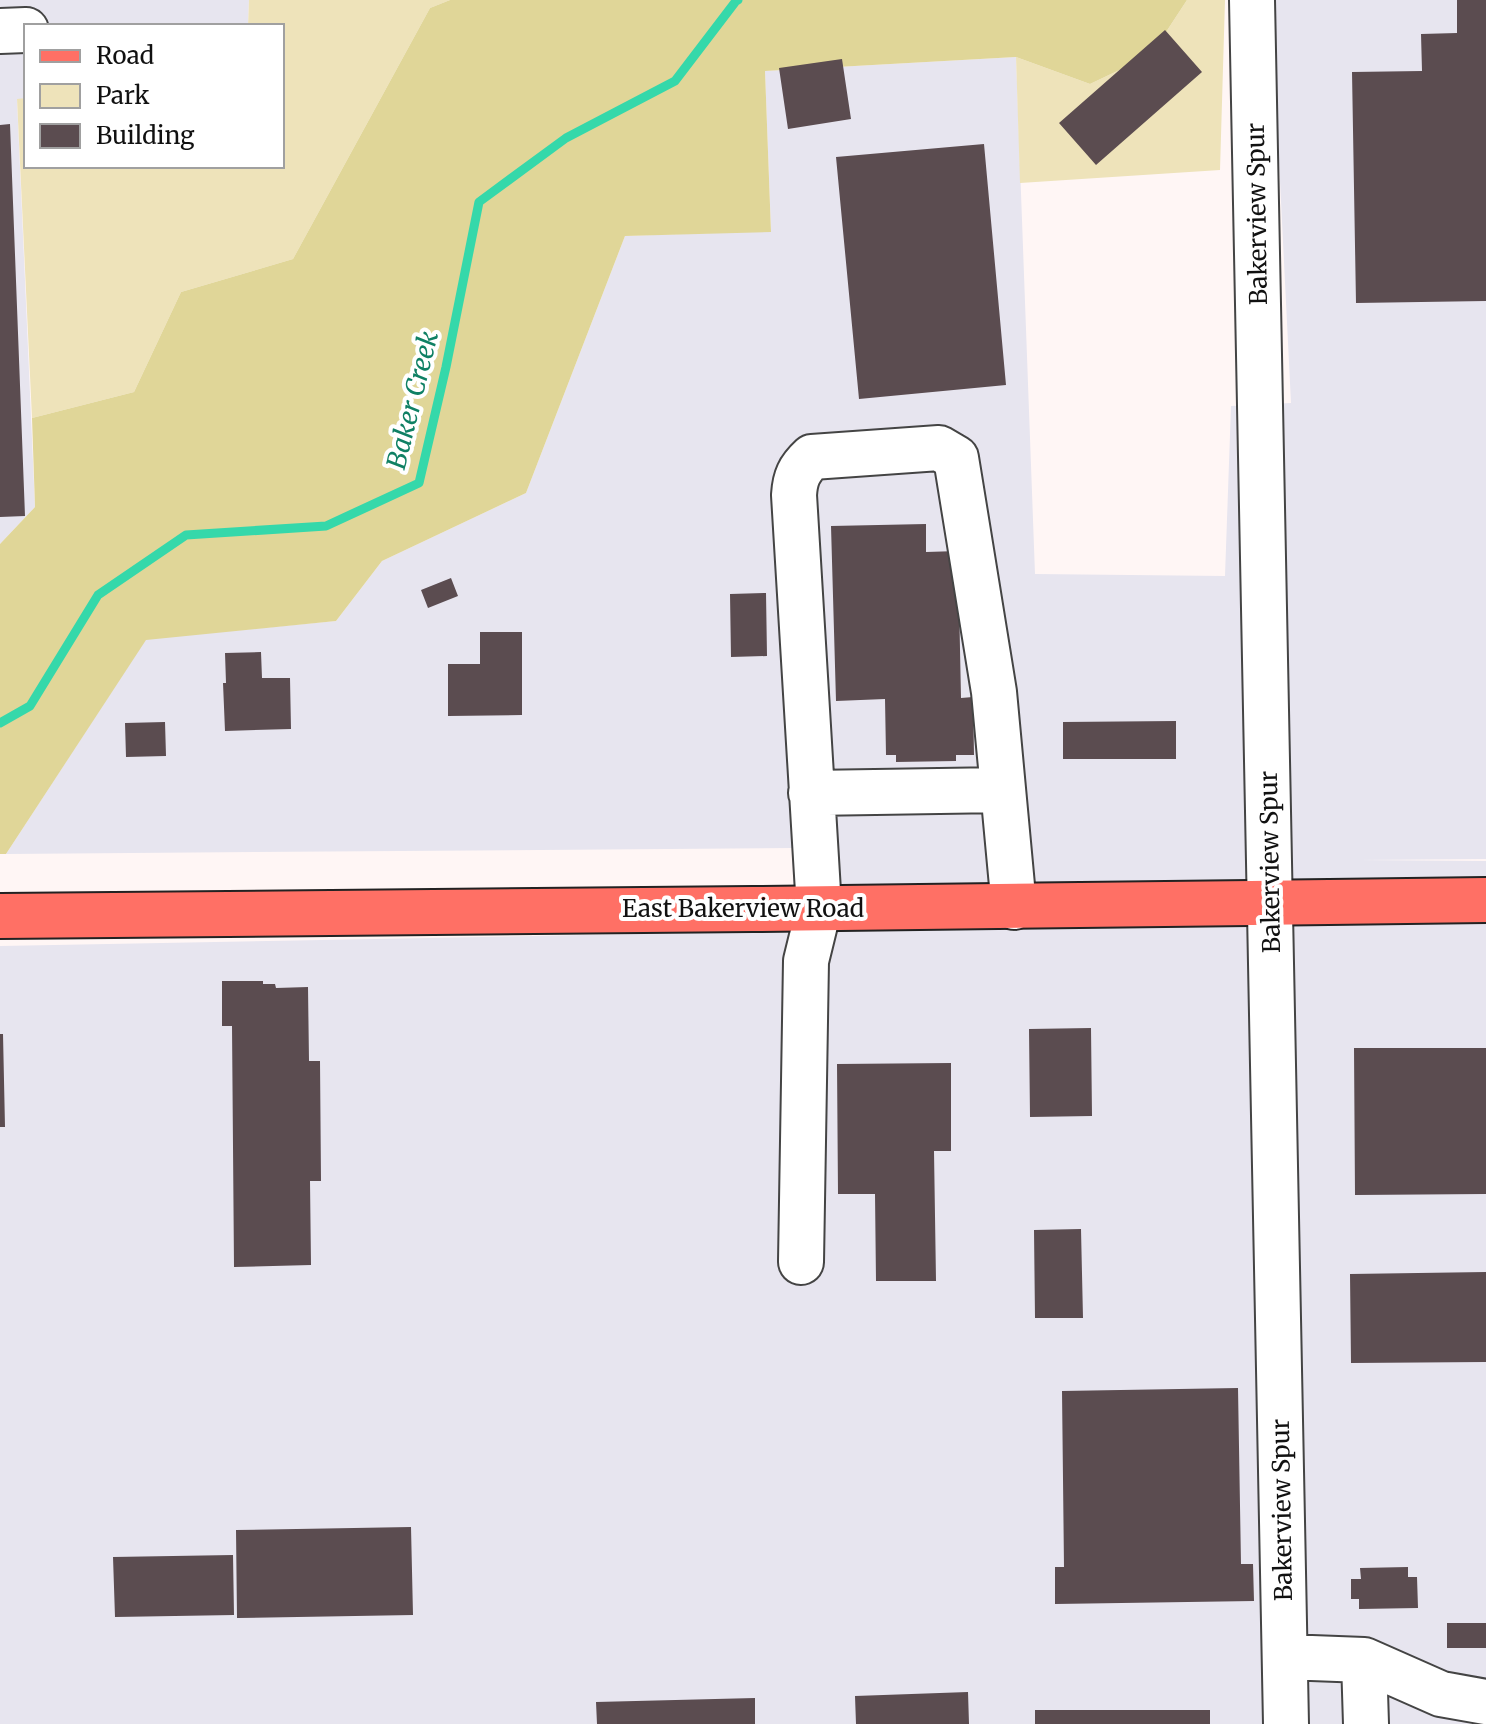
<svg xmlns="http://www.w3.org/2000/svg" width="1486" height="1724" font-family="Merriweather,serif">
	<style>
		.industrial { fill: #e7e5ef }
		.green { fill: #eee3ba }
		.forest { fill: #e0d698 }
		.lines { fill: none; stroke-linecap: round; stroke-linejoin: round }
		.stream { stroke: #35d8aa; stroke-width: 9 }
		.building { fill: #5b4c50 }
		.minor-casing { stroke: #444; stroke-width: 48 }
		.major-casing { stroke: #222; stroke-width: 48 }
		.minor { stroke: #fff; stroke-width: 44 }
		.major { stroke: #ff7065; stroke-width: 44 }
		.labels { text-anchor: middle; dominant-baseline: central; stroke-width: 8; stroke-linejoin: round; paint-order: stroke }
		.street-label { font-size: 24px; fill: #111; stroke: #fff }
		.water-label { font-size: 26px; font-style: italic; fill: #0f8064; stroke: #fff }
	</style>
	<rect width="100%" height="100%" fill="#fff6f5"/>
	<path class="industrial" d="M0,0H249L248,26H26V98L17,100L35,507L0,544Z
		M1271,0H1486V859L1359,860L1486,861V1724H0V946L795,931L792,848L6,854L146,639L336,621L382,561L526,493L625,236L771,231L765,71L1016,57L1035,574L1225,576L1231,406L1291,403Z"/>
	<path class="green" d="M249,0H450L430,8L293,259L181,292L134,392L32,418L17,99L26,98V166H282V26H248Z
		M1187,0H1225L1220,170L1020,183L1016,57L1090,84L1151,55Z"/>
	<path class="forest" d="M450,0H1187L1151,55L1090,84L1016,57L765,71L771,232L625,236L526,493L382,561L336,621L146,640L6,854H0V544L35,507L32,418L134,392L181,292L293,259L430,8Z"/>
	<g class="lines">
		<path class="stream" d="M0,723L30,706L98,595L186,535L326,526L419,483L446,367L479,202L566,138L675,81L736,1L738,0"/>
	</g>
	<path class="building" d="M1457,0H1486V301L1356,303L1352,72L1422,71L1421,34L1457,33Z
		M1165,30L1202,72L1096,165L1059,123Z
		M842,59L851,119L788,129L779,68Z
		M10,124L25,516L0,517V125Z
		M984,144L1006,385L859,399L836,157Z
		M926,524V552L958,551L961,698L973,697L974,755H956V761L896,762V755H886L885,699L836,701L831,526Z
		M451,578L458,596L428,608L421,590Z
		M766,593L767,656L731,657L730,594Z
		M480,632H522V715L448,716V664H480Z
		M261,652L262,678H290L291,729L225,731L223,683H226L225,653Z
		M1176,721V759H1063V722Z
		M165,722L166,756L126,757L125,723Z
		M222,981H263V984H275L276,988L308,987L309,1061H320L321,1181H310L311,1265L234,1267L232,1026H222Z
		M1091,1028L1092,1116L1030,1117L1029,1029Z
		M0,1034H3L5,1127H0Z
		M1354,1048H1486V1194L1355,1195Z
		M951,1063V1151H934L936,1281H876L875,1194H838L837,1064Z
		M1081,1229L1083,1318H1035L1034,1230Z
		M1486,1272V1362L1351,1363L1350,1274Z
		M1238,1388L1241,1564H1253L1254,1601L1055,1604V1567H1064L1062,1391Z
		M411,1527L413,1615L237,1618L236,1530Z
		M233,1555L234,1615L115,1617L113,1557Z
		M1408,1567V1577H1417L1418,1608L1359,1609V1599H1351V1579H1361L1360,1568Z
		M1447,1623H1486V1648H1447Z
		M968,1692L969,1724H856L855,1696Z
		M755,1698V1724H597L596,1702Z
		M1035,1710H1210V1724H1035Z"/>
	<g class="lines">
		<defs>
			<path id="minor" d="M1252,0L1286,1724
				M0,31L26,30
				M811,793L1003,790
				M801,1262L806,961L819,908L794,495C795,478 799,469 812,457L939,448L956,458L994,692L1014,907
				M1285,1657L1364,1660L1366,1724
				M1364,1660L1441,1694L1486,1702"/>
			<path id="major" d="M0,916C495,909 991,910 1486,900"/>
		</defs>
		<use href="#minor" class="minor-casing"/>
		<use href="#major" class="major-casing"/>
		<use href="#minor" class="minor"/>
		<use href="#major" class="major"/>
	</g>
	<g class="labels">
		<g class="street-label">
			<text transform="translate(1257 214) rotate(-91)">Bakerview Spur</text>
			<text transform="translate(1270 862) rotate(-91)">Bakerview Spur</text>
			<text x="743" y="908">East Bakerview Road</text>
			<text transform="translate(1282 1510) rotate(-91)">Bakerview Spur</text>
		</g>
		<g class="water-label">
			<text transform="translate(412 400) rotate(-76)">Baker Creek</text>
		</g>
	</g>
	<rect x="24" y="24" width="260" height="144" fill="#ffffff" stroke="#a0a0a0" stroke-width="2"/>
	<rect x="40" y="50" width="40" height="12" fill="#ff7065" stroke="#a0a0a0" stroke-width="2"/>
	<text x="96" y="64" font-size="24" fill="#111111">Road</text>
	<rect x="40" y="84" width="40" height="24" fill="#eee3ba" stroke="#a0a0a0" stroke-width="2"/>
	<text x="96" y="104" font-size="24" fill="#111111">Park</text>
	<rect x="40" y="124" width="40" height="24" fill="#5b4c50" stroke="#a0a0a0" stroke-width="2"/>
	<text x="96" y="144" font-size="24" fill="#111111">Building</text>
</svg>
